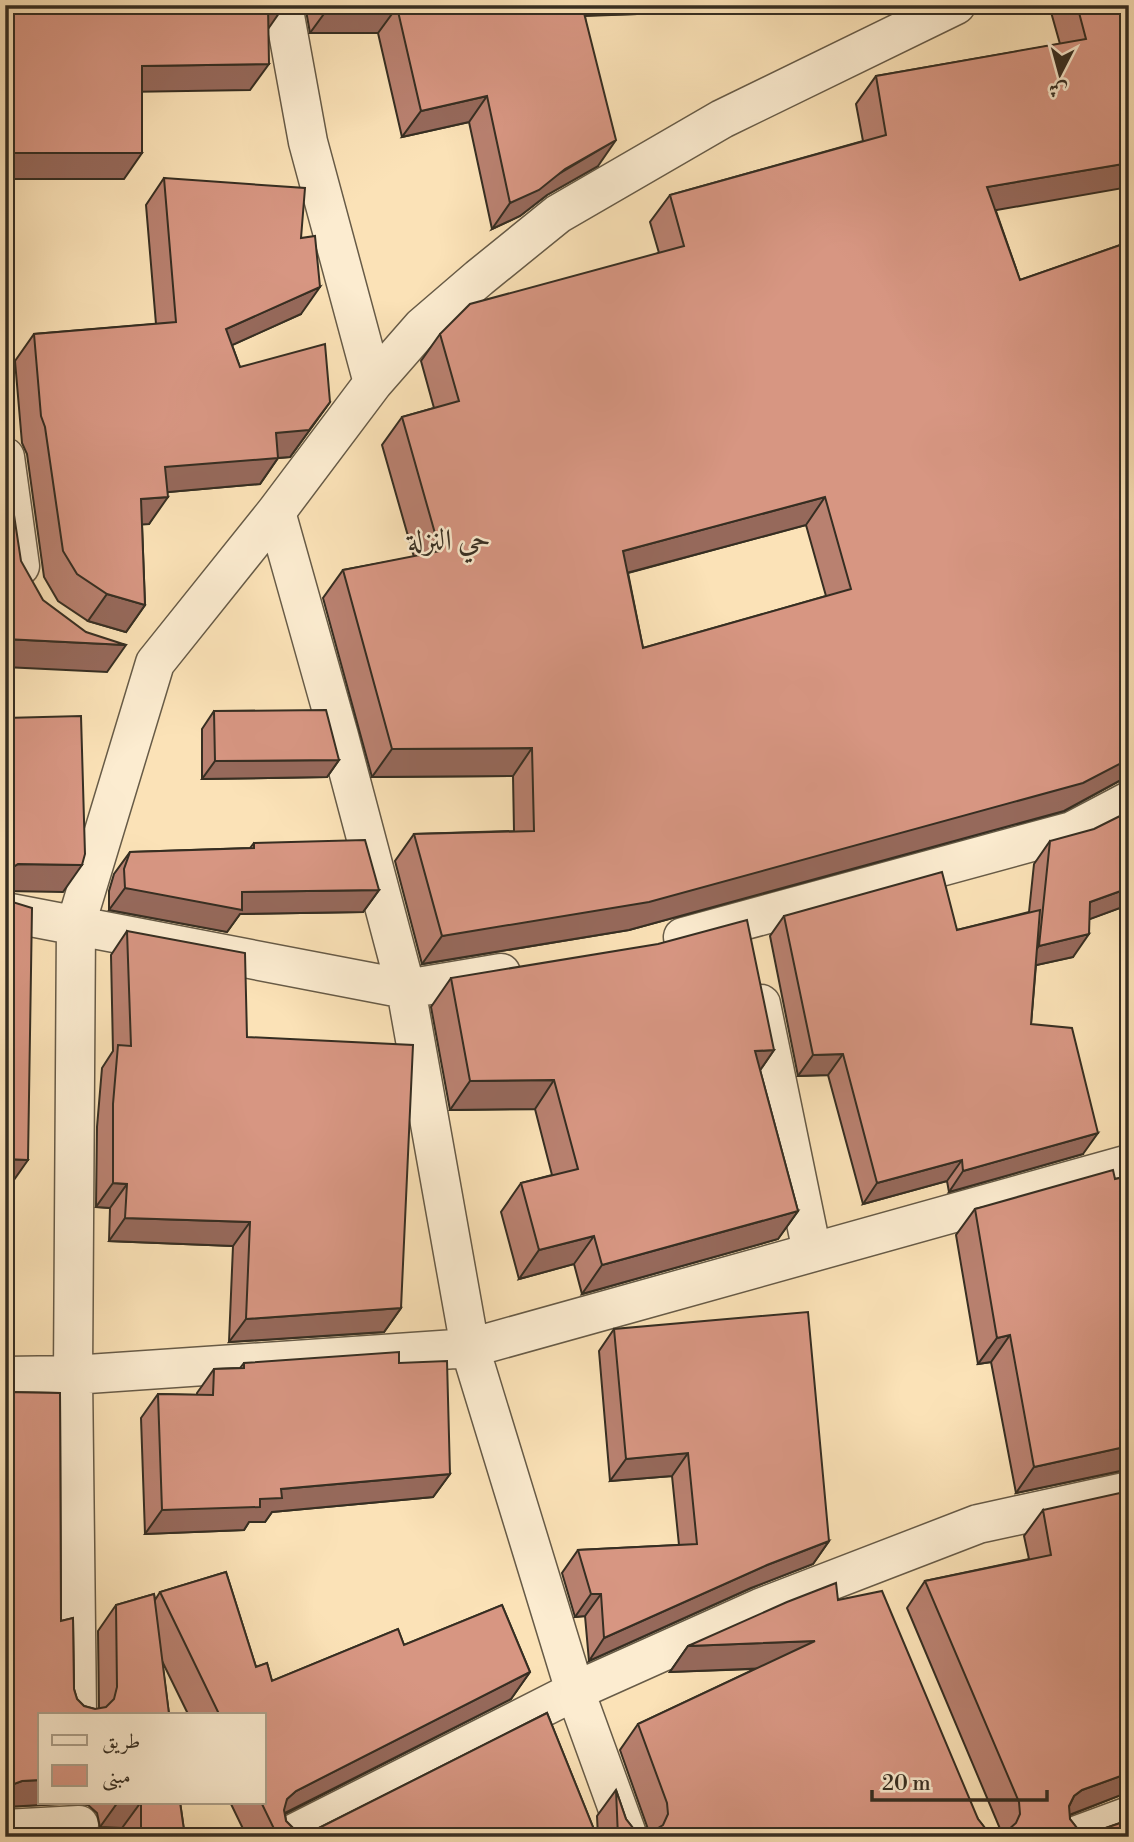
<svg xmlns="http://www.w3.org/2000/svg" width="1134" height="1842" font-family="'Libre Bodoni',Amiri,serif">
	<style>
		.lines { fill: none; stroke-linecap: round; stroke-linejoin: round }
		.street-casing { stroke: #675b47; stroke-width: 41 }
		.street { stroke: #fcecd0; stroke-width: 38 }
		.wall { fill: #b98170; stroke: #362e22; stroke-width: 2; fill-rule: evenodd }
		.shaded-wall { fill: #96695b; stroke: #362e22; stroke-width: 2 }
		.building { fill: #d79682; stroke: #362e22; stroke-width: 2; fill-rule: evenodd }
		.labels { text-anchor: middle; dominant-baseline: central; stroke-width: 5; stroke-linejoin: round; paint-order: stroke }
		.neighbourhood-label { font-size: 30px; fill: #362e22; stroke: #fcecd0 }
	</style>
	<rect width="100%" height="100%" fill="#fbe2b7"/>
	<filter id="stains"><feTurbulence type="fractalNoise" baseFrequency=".00286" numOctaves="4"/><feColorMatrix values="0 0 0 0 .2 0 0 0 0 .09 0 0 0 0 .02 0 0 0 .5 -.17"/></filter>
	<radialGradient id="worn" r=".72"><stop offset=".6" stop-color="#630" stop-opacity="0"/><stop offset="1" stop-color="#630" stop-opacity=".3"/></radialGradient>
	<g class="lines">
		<defs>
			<path id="street" d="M283,5L308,142L373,383
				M5,457L20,566
				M276,512L339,736L406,989L470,1348L575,1691L628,1837
				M5,912L406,989L501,973
				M683,937L1072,831L1129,801
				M761,1004L812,1252
				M5,1376L73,1375L470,1348L1129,1164
				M77,1714L73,1375L76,924L155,663L276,512L373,383L422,327L479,278L558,214L722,119L956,5
				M5,1829L79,1825
				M287,1837L575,1691L760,1608L978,1524L1129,1491
				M1072,1837L1129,1816"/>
		</defs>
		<use href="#street" class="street-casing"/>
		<use href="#street" class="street"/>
	</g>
	<path class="wall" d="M305,5H643L637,14L585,16L598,166L547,195L520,216L492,229L469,122L402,137L378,33H310Z
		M1049,5H1124L996,211L1020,280L1129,242V780L1119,781L1064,811L629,930L422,964L395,861L414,834L514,831L513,776L372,777L323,598L343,570L414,557L382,445L402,417L434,408L421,361L440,334L659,253L650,222L670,195L863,141L856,104L876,76L1060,44ZM806,525L826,596L643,648L628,573Z
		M164,178L301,238V314L232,345L240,367L330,402L290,457L278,458L260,484L168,492L149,524H142L145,605L126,632L88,621L58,601L44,577L27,454L22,443L15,361L34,334L156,324L146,205Z
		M214,711L339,760L327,777L202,779V729Z
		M1050,841L1128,905L1089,919L1073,957L1036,965L1031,1024L1083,1154L949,1192L947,1181L863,1204L828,1075L798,1076L770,936L784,916L957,930L1029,912L1034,864Z
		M254,843L379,890L363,912L240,914L227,932L109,910V891L114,874L130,852L250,848Z
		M127,931L247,1037L401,1308L384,1332L229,1342L233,1246L109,1241L110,1208L96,1207L97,1127L102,1068L113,1051L111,955Z
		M451,978L774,1050L760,1070L798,1211L778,1239L582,1294L574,1264L519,1279L501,1212L521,1183L552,1175L535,1109L450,1110L431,1007Z
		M1129,1176V1470H1125L1016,1493L991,1362L978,1364L956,1235L975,1209Z
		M614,1329L829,1541L813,1564L751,1588L589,1661L585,1616L575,1617L562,1573L578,1550L679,1545L672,1476L610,1481L599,1351Z
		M244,1363H399L450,1474L433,1497L272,1512L265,1522H249L244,1530L145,1534L141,1418L158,1394L197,1395V1393L214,1369L240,1368Z
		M5,1392L60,1393L61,1621L73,1618L74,1689L77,1699L84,1706L95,1709H99L98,1631L116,1605L154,1594L155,1600L160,1592L226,1572L256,1667L267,1663L272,1681L398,1629L404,1645L502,1605L530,1672L511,1699L285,1814L286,1821L294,1829L305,1832L315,1830L547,1713L597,1837H247L230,1802H264V1714H188L162,1661L169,1714H40V1802H180L185,1837H122V1828L100,1827L97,1813L88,1805L78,1803L5,1807Z
		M1043,1510L1121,1795L1070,1815V1819L1077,1828L1086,1832L1097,1831L1129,1820V1837H598L597,1816L616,1790L626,1819L633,1828L642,1832H649L620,1750L638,1724L755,1669L670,1672L688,1646L838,1600L978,1819L985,1828L995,1832L1001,1831L907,1608L925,1581L1029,1559L1024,1536Z"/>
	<path class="shaded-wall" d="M567,5H643L637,14L560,16Z
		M268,6H284L266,32Z
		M329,7H397L378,33H310Z
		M269,64L250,90L124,92L142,66Z
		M487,96L469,122L402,137L421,111Z
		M616,140L598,166L547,195L520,216L492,229L510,203Z
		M5,153H142L124,179H5Z
		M1129,163V187L968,215L987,187Z
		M320,287L301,314L208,356L226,329Z
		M330,402L290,457L278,458L260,484L146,494L165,467L276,433Z
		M168,497L149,524L122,526L141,499Z
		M825,497L806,525L604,579L623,551Z
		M107,594L145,605L126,632L88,621Z
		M5,639L126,645L107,672L5,667Z
		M532,748L513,776L372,777L392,749Z
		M1129,759V780L1119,781L1064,811L629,930L422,964L442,936Z
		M339,760L327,777L202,779L215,761Z
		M18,864L82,865L63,892L5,891V874L7,871Z
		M125,888L242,892L379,890L363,912L240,914L227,932L109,910Z
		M1129,888L1128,905L1074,925L1090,902Z
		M1089,934L1073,957L1023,968L1039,946Z
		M774,1050L754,1079L755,1051Z
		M843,1054L828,1075L798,1076L813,1055Z
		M554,1080L535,1109L450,1110L470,1081Z
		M1098,1133L1083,1154L949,1192L963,1171Z
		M5,1159L28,1160L9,1187H5Z
		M962,1160L947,1181L863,1204L877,1183Z
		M113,1183L127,1184L110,1208L96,1207Z
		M798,1211L778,1239L582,1294L602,1265Z
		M125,1218L250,1222L233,1246L109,1241Z
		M594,1236L574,1264L519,1279L539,1250Z
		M401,1308L384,1332L229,1342L246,1319Z
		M1010,1335L991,1362L978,1364L997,1338Z
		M1129,1446V1470H1125L1016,1493L1034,1467Z
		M688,1453L672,1476L610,1481L626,1459Z
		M450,1474L433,1497L272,1512L265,1522H249L244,1530L145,1534L162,1510L260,1499L281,1489Z
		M829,1541L813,1564L751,1588L589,1661L604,1638L767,1565Z
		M591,1594H601L585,1616L575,1617Z
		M815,1641L797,1667L670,1672L688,1646Z
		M530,1672L511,1699L277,1817L287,1799L296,1791Z
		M1129,1773V1795H1121L1064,1817L1074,1796L1082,1790Z
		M40,1780V1802H91L88,1805L78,1803L5,1807V1792L11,1785L22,1781Z
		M118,1802H141L122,1828L100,1827Z
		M1109,1829L1104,1837H1075Z"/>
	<path class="building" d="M5,5H284V6H268L269,64L142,66V153H5Z
		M328,5H582L616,140L565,169L539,190L510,203L487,96L421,111L397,7H329Z
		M1077,5H1124L1129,22V163L987,187L1020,280L1129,242V759L1083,783L649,902L442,936L414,834L534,831L532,748L392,749L343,570L440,551L402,417L459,401L440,334L470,304L684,246L670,195L886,135L876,76L1086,39ZM825,497L851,589L643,648L623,551Z
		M164,178L305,188L301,238L315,236L320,287L226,329L240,367L325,344L330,402L309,430L276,433L278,458L165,467L168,497L141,499L145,605L107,594L77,574L63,551L45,427L41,416L34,334L176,322Z
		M5,515H14L21,561L43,600L86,632L126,645L5,639Z
		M326,710L339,760L215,761L214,711Z
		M81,716L85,854L82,865L18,864L7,871L5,875V718Z
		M1120,816L1129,841V888L1090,902L1089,934L1039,946L1050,841L1094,829Z
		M365,840L379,890L242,892V910L125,888L124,869L130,852L254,848V843Z
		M942,872L957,930L1040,910L1031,1024L1072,1028L1098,1133L963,1171L962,1160L877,1183L843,1054L813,1055L784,916Z
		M5,894L9,901L32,908L28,1160L5,1159Z
		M747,920L774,1050L755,1051L798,1211L602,1265L594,1236L539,1250L521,1183L578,1169L554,1080L470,1081L451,978L658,944Z
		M127,931L245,953L247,1037L413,1045L401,1308L246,1319L250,1222L125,1218L127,1184L113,1183V1104L118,1045L131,1046Z
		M1113,1170L1115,1179L1129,1176V1446L1034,1467L1010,1335L997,1338L975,1209Z
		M808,1312L829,1541L767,1565L604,1638L601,1594H591L578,1550L697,1544L688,1453L626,1459L614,1329Z
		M399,1352V1363L447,1361L450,1474L281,1489L282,1498L260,1499V1507L162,1510L158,1394L213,1395L214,1369L244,1368V1363Z
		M5,1392L60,1393L61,1621L73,1618L74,1689L77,1699L84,1706L95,1709L106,1707L114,1699L117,1687L116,1605L154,1594L169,1714H40V1780L22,1781L11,1785L5,1792Z
		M1129,1491V1773L1082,1790L1074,1796L1069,1806L1070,1819L1077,1828L1086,1832L1097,1831L1129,1820V1837H1111L1109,1829L1075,1837H618L616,1790L626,1819L633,1828L642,1832L653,1831L663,1825L668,1814L667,1803L638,1724L815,1641L688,1646L787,1602L836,1583L838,1600L882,1591L978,1819L985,1828L995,1832L1008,1830L1016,1823L1020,1814L1019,1802L925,1581L1051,1555L1043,1510Z
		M226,1572L256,1667L267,1663L272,1681L398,1629L404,1645L502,1605L530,1672L296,1791L287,1799L284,1810L286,1821L294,1829L305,1832L315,1830L547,1713L597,1837H278L261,1802H264V1714H219L160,1592Z
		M136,1802H180L185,1837H141V1802Z"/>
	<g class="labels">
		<g class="neighbourhood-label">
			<text x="449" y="541">حي النزلة</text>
		</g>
	</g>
	<rect width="1134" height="1842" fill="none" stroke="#fbe2b7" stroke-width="28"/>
	<rect x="7" y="7" width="1120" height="1828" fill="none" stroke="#362e22" stroke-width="3.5"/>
	<rect x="14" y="14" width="1106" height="1814" fill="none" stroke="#362e22" stroke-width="2"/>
	<rect x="38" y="1713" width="228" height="91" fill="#fcecd0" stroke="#ada08a" stroke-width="2"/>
	<rect x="52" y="1735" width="35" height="10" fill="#fcecd0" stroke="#ada08a" stroke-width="2"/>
	<text x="102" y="1748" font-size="21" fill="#362e22">طريق</text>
	<rect x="52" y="1765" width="35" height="21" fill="#d79682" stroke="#ada08a" stroke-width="2"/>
	<text x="102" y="1783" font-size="21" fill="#362e22">مبنى</text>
	<g transform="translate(1060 74) rotate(186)" stroke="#fcecd0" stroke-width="5" paint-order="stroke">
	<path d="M0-5L12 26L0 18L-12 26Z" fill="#362e22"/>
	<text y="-10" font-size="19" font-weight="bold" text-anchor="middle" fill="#362e22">ش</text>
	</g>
	<path d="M872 1790v10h175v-10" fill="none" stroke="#362e22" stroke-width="3.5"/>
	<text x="882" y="1790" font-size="21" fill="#362e22" stroke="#fcecd0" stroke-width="5" paint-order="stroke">20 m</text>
	<rect width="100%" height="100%" filter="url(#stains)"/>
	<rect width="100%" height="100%" fill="url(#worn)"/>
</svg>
